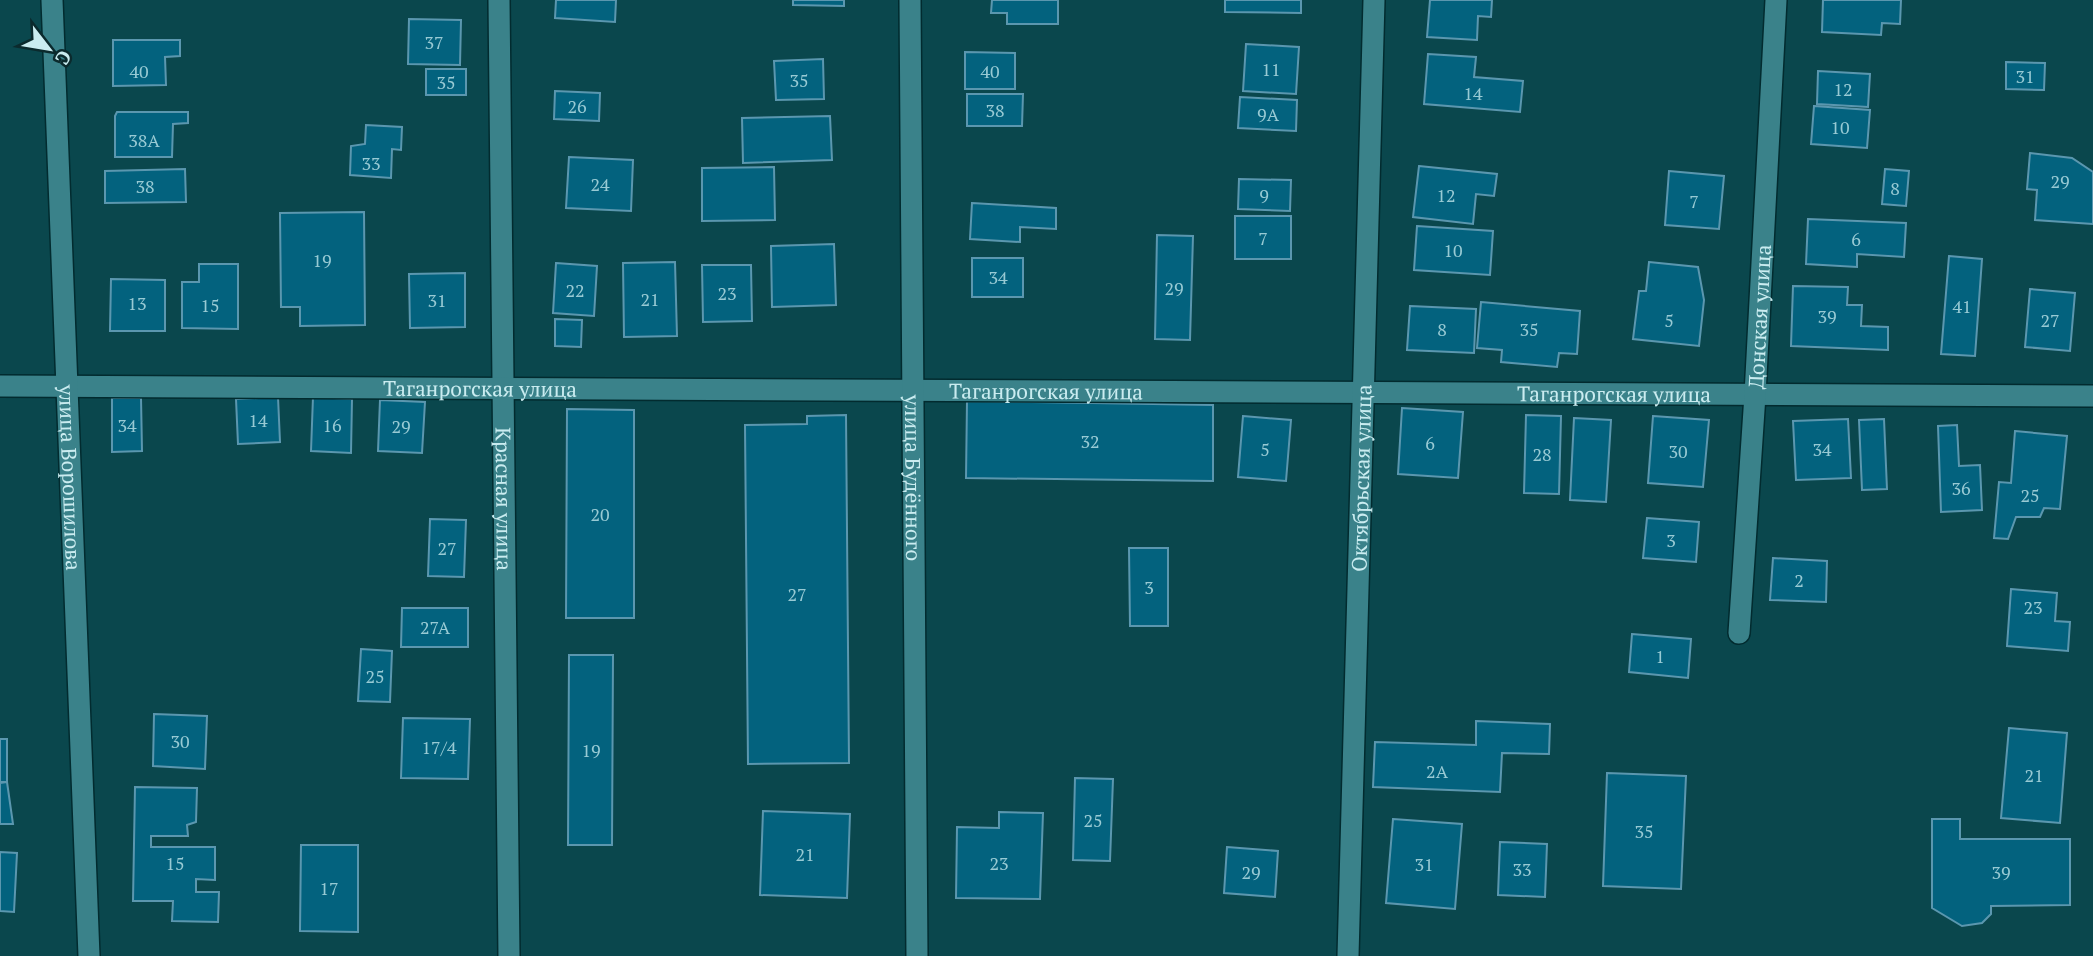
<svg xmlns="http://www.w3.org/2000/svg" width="2093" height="956" font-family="'PT Serif',serif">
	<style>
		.building { fill: #03627e; stroke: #5b97af; stroke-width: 2 }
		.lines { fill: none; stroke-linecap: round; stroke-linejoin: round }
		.minor-casing { stroke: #022b2f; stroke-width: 24 }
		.tertiary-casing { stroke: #022b2f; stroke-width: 24 }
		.minor { stroke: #3a828a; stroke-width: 21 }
		.tertiary { stroke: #3a828a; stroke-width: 21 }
		.labels { text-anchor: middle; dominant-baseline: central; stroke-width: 5; stroke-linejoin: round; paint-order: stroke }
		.number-label { font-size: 18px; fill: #98cad4 }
		.street-label { font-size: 21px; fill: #caecf0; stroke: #0b2a2d }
	</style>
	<rect width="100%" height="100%" fill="#0a474d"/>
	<path class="building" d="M556,0H616L615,22L555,18Z
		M793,0H844V6L793,5Z
		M992,0H1058V24H1007V13H991Z
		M1225,0H1301V13L1225,12Z
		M1430,0H1492L1491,17L1478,16L1477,40L1427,37Z
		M1823,0H1901L1900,24L1882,23L1881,35L1822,32Z
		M409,19L461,20L460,65L408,64Z
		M113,40H180V56L165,57L166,85L113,86Z
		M1246,44L1299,47L1296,94L1243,91Z
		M965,52L1015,53V89H965Z
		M1428,54L1476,57L1474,77L1523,81L1520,112L1424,104Z
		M823,59L824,99L776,100L774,61Z
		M2006,62L2045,63L2044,90L2006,89Z
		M426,69H466V95H426Z
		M1818,71L1870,74L1868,107L1817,104Z
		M555,91L600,93L599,121L554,119Z
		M967,94H1023L1022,126H967Z
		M1240,97L1297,100L1296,131L1238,128Z
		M1814,106L1870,110L1867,148L1811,144Z
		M117,112H188V123L173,124L172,157H115V116Z
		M830,116L832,160L743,163L742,118Z
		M366,125L402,127L401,150L392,149L391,178L350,175L351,146L365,144Z
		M2030,153L2072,158L2093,172V224L2035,220L2037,190L2027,189Z
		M569,157L633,160L631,211L566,208Z
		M1419,166L1497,174L1494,196L1476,194L1473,224L1413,217Z
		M774,167L775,220L702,221V168Z
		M185,169L186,202L105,203V171Z
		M1885,169L1909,171L1906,206L1882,204Z
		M1669,171L1724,176L1719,229L1665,225Z
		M1239,179L1291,180L1290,211L1238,209Z
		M972,203L1056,208V229L1020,227V242L970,239Z
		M364,212L365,325L300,326V307H281L280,213Z
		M1235,216H1291V259H1235Z
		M1808,219L1906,223L1904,257L1857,254V267L1806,264Z
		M1417,226L1493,231L1490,275L1414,270Z
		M1157,235L1193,236L1190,340L1155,339Z
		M834,244L836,305L772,307L771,246Z
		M1949,256L1982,259L1975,356L1941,354Z
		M972,258H1023V297H972Z
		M675,262L677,336L624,337L623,263Z
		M1649,262L1698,267L1704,300L1699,346L1633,339L1639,291H1646Z
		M556,263L597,266L594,316L553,313Z
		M199,264H238V329L182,328V282H199Z
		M702,265H751L752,321L703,322Z
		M465,273V327L410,328L409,274Z
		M111,279L165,280V331H110Z
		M1793,286L1848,287L1847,305H1862L1861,326L1888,327V350L1791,346Z
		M2030,289L2075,293L2070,351L2025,347Z
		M1481,302L1580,311L1577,354L1559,353L1557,367L1501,362L1502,350L1477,348Z
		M1410,306L1476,309L1474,353L1407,350Z
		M555,319L582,320L581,347L555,346Z
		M278,397L280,442L238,444L236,399Z
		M313,397L352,399L351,453L311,451Z
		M112,398H141L142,451L112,452Z
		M380,400L425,402L422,453L378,451Z
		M967,401L1213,405V481L966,478Z
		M1402,408L1463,412L1458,478L1398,474Z
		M567,409L634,410V618H566Z
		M846,415L849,763L748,764L745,425L807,424V416Z
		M1526,415L1561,416L1559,494L1524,493Z
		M1243,416L1291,420L1286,481L1238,477Z
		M1653,416L1709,420L1703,487L1648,483Z
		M1574,418L1611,420L1606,502L1570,500Z
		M1848,419L1851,478L1796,480L1793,421Z
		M1884,419L1887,489L1862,490L1859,420Z
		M1957,425L1959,466L1980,465L1982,510L1941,512L1938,426Z
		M2015,431L2067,436L2060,509L2044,508L2040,517H2016L2008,539L1994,538L1999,482L2011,483Z
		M1647,518L1699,522L1696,562L1643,558Z
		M430,519L466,520L464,577L428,576Z
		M1129,548H1168V626H1130Z
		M1773,558L1827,561L1826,602L1770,600Z
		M2011,589L2057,593L2055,621L2070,622L2068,651L2007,646Z
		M402,608H468V647H401Z
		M1632,634L1691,639L1688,678L1629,672Z
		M361,649L392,651L390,702L358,701Z
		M569,655H613L612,845H568Z
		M154,714L207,716L205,769L153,766Z
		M403,718L470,719L468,779L401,778Z
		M1476,721L1550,724L1549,754L1502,753L1500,792L1373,787L1375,742L1476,745Z
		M2009,728L2067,733L2060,823L2001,818Z
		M0,739H7V782H0Z
		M1607,773L1686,776L1681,889L1603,886Z
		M1075,778L1113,779L1110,861L1073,860Z
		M7,782L13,824H0V783Z
		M135,787L197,788L196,822L187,825L188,836H151V847H215V880L196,879V892H219L218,922L172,921L173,901H133Z
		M763,811L850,814L847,898L760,895Z
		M999,812L1043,813L1040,899L956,898L957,827L999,828Z
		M1393,819L1462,824L1455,909L1386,903Z
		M1932,819H1960V839H2070V905L1991,906V914L1982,923L1962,926L1932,908Z
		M1500,842L1547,844L1545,897L1498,895Z
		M301,845H358V932L300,931Z
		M1227,847L1278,851L1275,897L1224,893Z
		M0,852L17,853L14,912L0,911Z"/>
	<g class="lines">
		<defs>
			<g id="minor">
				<path id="s1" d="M499,0L509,956"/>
				<path id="s2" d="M0,386L2093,396"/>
				<path id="s3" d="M1739,633L1755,395L1776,0"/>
				<path id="s4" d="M1348,956L1374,0"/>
			</g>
			<g id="tertiary">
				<path id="s5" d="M52,0L89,956"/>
				<path id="s6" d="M910,0L917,956"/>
			</g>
		</defs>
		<use href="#minor" class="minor-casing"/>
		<use href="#tertiary" class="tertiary-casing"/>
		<use href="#minor" class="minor"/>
		<use href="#tertiary" class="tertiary"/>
	</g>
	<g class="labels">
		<g class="number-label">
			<text x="434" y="42">37</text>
			<text x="1271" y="69">11</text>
			<text x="139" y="71">40</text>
			<text x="990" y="71">40</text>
			<text x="2025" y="76">31</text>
			<text x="799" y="80">35</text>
			<text x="446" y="82">35</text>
			<text x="1843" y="89">12</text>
			<text x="1473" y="93">14</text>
			<text x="577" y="106">26</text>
			<text x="995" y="110">38</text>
			<text x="1268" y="114">9А</text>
			<text x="1840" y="127">10</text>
			<text x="144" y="140">38А</text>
			<text x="371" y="163">33</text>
			<text x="2060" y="181">29</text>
			<text x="600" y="184">24</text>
			<text x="145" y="186">38</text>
			<text x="1895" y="188">8</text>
			<text x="1264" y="195">9</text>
			<text x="1446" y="195">12</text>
			<text x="1694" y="201">7</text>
			<text x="1263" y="238">7</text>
			<text x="1856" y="239">6</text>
			<text x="1453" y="250">10</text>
			<text x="322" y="260">19</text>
			<text x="998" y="277">34</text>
			<text x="1174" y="288">29</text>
			<text x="575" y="290">22</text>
			<text x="727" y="293">23</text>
			<text x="650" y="299">21</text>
			<text x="437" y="300">31</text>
			<text x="137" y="303">13</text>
			<text x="210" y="305">15</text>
			<text x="1962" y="306">41</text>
			<text x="1827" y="316">39</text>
			<text x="1669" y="320">5</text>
			<text x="2050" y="320">27</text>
			<text x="1442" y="329">8</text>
			<text x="1529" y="329">35</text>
			<text x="258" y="420">14</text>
			<text x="127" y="425">34</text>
			<text x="332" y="425">16</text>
			<text x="401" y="426">29</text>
			<text x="1090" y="441">32</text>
			<text x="1430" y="443">6</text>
			<text x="1265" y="449">5</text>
			<text x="1822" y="449">34</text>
			<text x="1678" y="451">30</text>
			<text x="1542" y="454">28</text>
			<text x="1961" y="488">36</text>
			<text x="2030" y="495">25</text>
			<text x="600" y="514">20</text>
			<text x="1671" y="540">3</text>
			<text x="447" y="548">27</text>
			<text x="1799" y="580">2</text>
			<text x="1149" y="587">3</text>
			<text x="797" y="594">27</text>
			<text x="2033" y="607">23</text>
			<text x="435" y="627">27А</text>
			<text x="1660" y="656">1</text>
			<text x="375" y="676">25</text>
			<text x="180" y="741">30</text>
			<text x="439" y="747">17/4</text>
			<text x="591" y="750">19</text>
			<text x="1437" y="771">2А</text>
			<text x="2034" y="775">21</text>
			<text x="1093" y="820">25</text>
			<text x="1644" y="831">35</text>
			<text x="805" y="854">21</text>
			<text x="175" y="863">15</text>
			<text x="999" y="863">23</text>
			<text x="1424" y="864">31</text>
			<text x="1522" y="869">33</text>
			<text x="1251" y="872">29</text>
			<text x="2001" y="872">39</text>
			<text x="329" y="888">17</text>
		</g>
		<g class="street-label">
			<text stroke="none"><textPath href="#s3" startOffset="317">Донская улица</textPath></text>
			<text stroke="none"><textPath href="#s2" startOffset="480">Таганрогская улица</textPath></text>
			<text stroke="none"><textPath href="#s2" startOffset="1046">Таганрогская улица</textPath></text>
			<text stroke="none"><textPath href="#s2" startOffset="1614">Таганрогская улица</textPath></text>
			<text stroke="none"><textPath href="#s5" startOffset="478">улица Ворошилова</textPath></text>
			<text stroke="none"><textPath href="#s6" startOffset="478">улица Будённого</textPath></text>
			<text stroke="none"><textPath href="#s4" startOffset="478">Октябрьская улица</textPath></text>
			<text stroke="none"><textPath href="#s1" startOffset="499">Красная улица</textPath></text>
		</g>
	</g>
	<g transform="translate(49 49) rotate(121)" stroke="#0b2a2d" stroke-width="5" paint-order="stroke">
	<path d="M0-5L12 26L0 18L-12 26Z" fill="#caecf0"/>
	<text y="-10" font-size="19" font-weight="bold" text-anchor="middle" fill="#caecf0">С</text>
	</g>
</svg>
